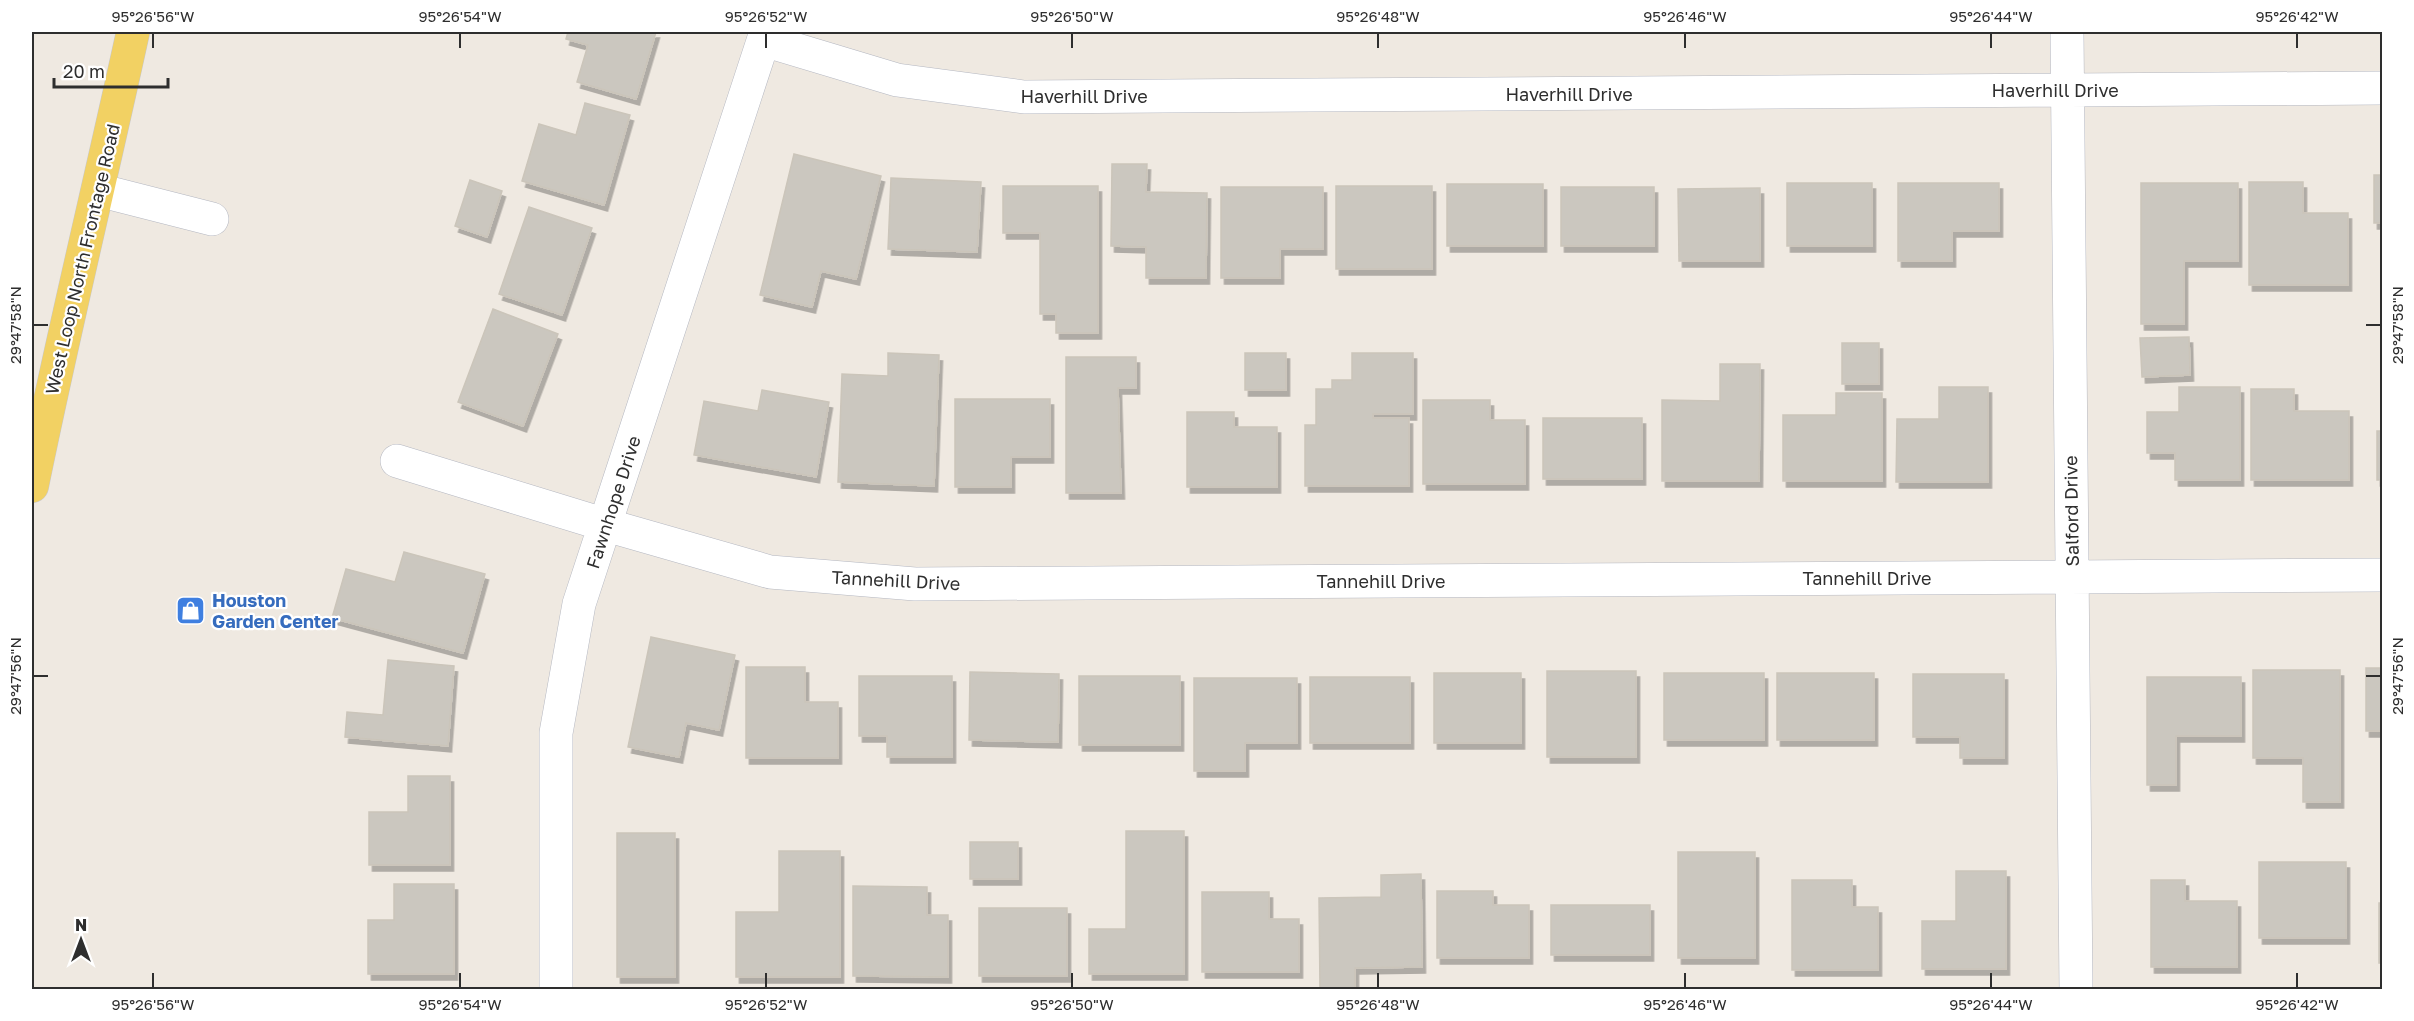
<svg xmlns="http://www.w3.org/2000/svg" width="2414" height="1021" font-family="'Golos Text',sans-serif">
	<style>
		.building { fill: #cbc7bf; stroke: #cbc5ba; stroke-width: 1.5; filter: url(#shadow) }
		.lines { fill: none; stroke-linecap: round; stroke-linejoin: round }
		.minor-casing { stroke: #b4b7c1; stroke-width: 34 }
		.major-casing { stroke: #c9c9c9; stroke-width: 34 }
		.minor { stroke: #fff; stroke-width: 33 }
		.major { stroke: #f2d163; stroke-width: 33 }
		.ticks { fill: none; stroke: #2e2e2e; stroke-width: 2 }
		.labels { text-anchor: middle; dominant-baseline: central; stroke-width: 4.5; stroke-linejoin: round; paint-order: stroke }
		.street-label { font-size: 18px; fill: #2e2e2e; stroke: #fff }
		.shop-label { font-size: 18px; font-weight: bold; fill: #366cbe; stroke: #fff; text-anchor: start }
		.neatline { fill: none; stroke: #2e2e2e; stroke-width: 2 }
		.ticks-label { font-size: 15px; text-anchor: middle; fill: #2e2e2e }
	</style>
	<defs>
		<filter id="shadow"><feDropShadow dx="3.5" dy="6" stdDeviation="0" flood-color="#0004"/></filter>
	</defs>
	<rect width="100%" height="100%" fill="#efe9e1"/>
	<path class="building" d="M568,32H656L636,99L577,82L588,45L566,39Z
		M585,103L630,115L604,205L522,181L539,124L576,135Z
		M794,154L881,176L856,279L821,271L812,307L760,295Z
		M1112,164H1147L1146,192L1207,193L1206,278H1146V247L1111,246Z
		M2374,175H2382V223H2374Z
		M891,178L981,182L977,252L888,249Z
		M470,180L502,191L487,237L455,226Z
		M2249,182H2303V213H2348V285H2249Z
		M1787,183H1872V246H1787Z
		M1898,183H1999V231H1952V261H1898Z
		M2141,183H2238V261H2184V324H2141Z
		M1447,184H1543V246H1447Z
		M1003,186H1098V333H1056V314H1040V233H1003Z
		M1336,186H1432V269H1336Z
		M1221,187H1323V249H1280V278H1221Z
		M1561,187H1654V246H1561Z
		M1760,188V261H1679L1678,189Z
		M529,207L592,228L562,315L499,294Z
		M493,309L558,334L523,426L458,402Z
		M2189,337L2190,375L2142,377L2140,338Z
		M1842,343H1879V384H1842Z
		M888,353L939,355L934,486L838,482L842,374L888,376Z
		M1245,353H1286V390H1245Z
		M1352,353H1413V414H1373V418H1409V486H1305V425H1316V389H1332V380H1352Z
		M1066,357H1136V388H1118L1121,493H1066Z
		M1720,364H1760L1759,481H1662V400L1720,401Z
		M1939,387H1988V482H1896L1897,419H1939Z
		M2179,387H2240V480H2175V453H2147V412H2179Z
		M2251,389H2294V411H2349V480H2251Z
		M762,390L829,402L816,477L694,455L704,401L758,411Z
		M1836,393H1882V481H1783V415H1836Z
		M955,399H1050V457H1011V487H955Z
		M1423,400H1490V420H1525V484H1423Z
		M1187,412H1234V427H1277V487H1187Z
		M1543,418H1642V479H1543Z
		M2377,431H2382V480H2377Z
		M404,552L485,574L463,653L332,618L346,569L395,582Z
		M651,637L735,655L719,730L686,723L679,757L628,747Z
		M388,660L454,666L448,746L345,737L347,712L383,715Z
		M746,667H805V702H838V758H746Z
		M2366,668H2382V731H2366Z
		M2253,670H2340V802H2303V758H2253Z
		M1547,671H1636V757H1547Z
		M970,672L1059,674L1058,742L969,740Z
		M1434,673H1521V743H1434Z
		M1664,673H1764V740H1664Z
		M1777,673H1874V740H1777Z
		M1913,674H2004V758H1960V737H1913Z
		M859,676H952V757H887V736H859Z
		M1079,676H1180V745H1079Z
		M1310,677H1410V743H1310Z
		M2147,677H2241V736H2176V785H2147Z
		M1194,678H1297V743H1245V771H1194Z
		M408,776H450V865H369V812H408Z
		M1126,831H1184V974H1089V929H1126Z
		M617,833H675V977H617Z
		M970,842H1018V879H970Z
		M779,851H840V977H736V912H779Z
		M1678,852H1755V958H1678Z
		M2259,862H2346V938H2259Z
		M1956,871H2006V969H1922V921H1956Z
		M1421,874L1422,967L1355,968V990H1320L1319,898L1381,897V875Z
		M1792,880H1852V907H1878V970H1792Z
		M2151,880H2185V901H2237V967H2151Z
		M394,884H454V974H368V920H394Z
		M853,886L927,887V915H948V977L853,976Z
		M1437,891H1493V905H1529V958H1437Z
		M1202,892H1269V919H1299V972H1202Z
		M2379,903H2382V963H2379Z
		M1551,905H1650V955H1551Z
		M979,908H1067V976H979Z"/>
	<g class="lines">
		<defs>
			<path id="minor" d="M2067,32L2076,990
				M764,40L897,80L1024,97L2382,88
				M98,190L212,219
				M397,461L606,525L770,572L915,584L2382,575
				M556,990V733L579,604L766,32"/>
			<path id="major" d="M32,486C63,334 100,183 133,32"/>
		</defs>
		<use href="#minor" class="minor-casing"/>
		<use href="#major" class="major-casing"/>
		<use href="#minor" class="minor"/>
		<use href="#major" class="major"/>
	</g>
	<path class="ticks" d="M153,33V48M460,33V48M766,33V48M1072,33V48M1378,33V48M1685,33V48M1991,33V48M2297,33V48M33,325H48M2366,325H2381M33,676H48M2366,676H2381M153,973V988M460,973V988M766,973V988M1072,973V988M1378,973V988M1685,973V988M1991,973V988M2297,973V988"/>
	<defs>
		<symbol id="shop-square" viewBox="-11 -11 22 22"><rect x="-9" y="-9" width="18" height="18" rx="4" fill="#3f7fe0" stroke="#fff"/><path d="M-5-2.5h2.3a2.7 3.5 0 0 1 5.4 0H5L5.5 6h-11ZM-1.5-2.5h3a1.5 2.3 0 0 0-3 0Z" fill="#fff"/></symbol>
	</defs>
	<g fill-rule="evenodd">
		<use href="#shop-square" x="174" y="594" width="33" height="33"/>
	</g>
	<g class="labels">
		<g class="street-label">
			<text x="2055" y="90">Haverhill Drive</text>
			<text x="1569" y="94">Haverhill Drive</text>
			<text x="1084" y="96">Haverhill Drive</text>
			<text transform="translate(82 259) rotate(-77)">West Loop North Frontage Road</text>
			<text transform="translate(613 502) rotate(-72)">Fawnhope Drive</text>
			<text transform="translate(2071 511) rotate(-91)">Salford Drive</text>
			<text x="1867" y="578">Tannehill Drive</text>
			<text transform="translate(896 580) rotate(3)">Tannehill Drive</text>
			<text x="1381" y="581">Tannehill Drive</text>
		</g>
		<g class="shop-label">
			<text x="212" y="600">Houston<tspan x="212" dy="21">Garden Center</tspan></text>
		</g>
	</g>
	<rect width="2414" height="1021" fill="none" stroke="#ffffff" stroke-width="66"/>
	<g transform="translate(81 940)" stroke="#ffffff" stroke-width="4.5" paint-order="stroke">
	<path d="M0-4.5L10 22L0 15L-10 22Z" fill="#2e2e2e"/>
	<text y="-9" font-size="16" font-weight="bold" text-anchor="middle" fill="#2e2e2e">N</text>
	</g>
	<path d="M54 78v9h114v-9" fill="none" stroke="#2e2e2e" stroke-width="3"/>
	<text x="63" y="78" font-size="18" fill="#2e2e2e" stroke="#ffffff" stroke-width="4.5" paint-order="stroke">20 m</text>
	<rect x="33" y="33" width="2348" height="955" class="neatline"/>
	<g class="ticks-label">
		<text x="153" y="22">95°26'56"W</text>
		<text x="460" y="22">95°26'54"W</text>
		<text x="766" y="22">95°26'52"W</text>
		<text x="1072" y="22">95°26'50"W</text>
		<text x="1378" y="22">95°26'48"W</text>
		<text x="1685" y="22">95°26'46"W</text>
		<text x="1991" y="22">95°26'44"W</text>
		<text x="2297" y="22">95°26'42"W</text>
		<text transform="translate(16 325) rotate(-90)" y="5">29°47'58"N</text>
		<text transform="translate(2398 325) rotate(-90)" y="5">29°47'58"N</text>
		<text transform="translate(16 676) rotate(-90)" y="5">29°47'56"N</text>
		<text transform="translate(2398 676) rotate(-90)" y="5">29°47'56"N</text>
		<text x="153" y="1010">95°26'56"W</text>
		<text x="460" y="1010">95°26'54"W</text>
		<text x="766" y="1010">95°26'52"W</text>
		<text x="1072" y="1010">95°26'50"W</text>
		<text x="1378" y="1010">95°26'48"W</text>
		<text x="1685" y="1010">95°26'46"W</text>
		<text x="1991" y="1010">95°26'44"W</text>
		<text x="2297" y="1010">95°26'42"W</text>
	</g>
</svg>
